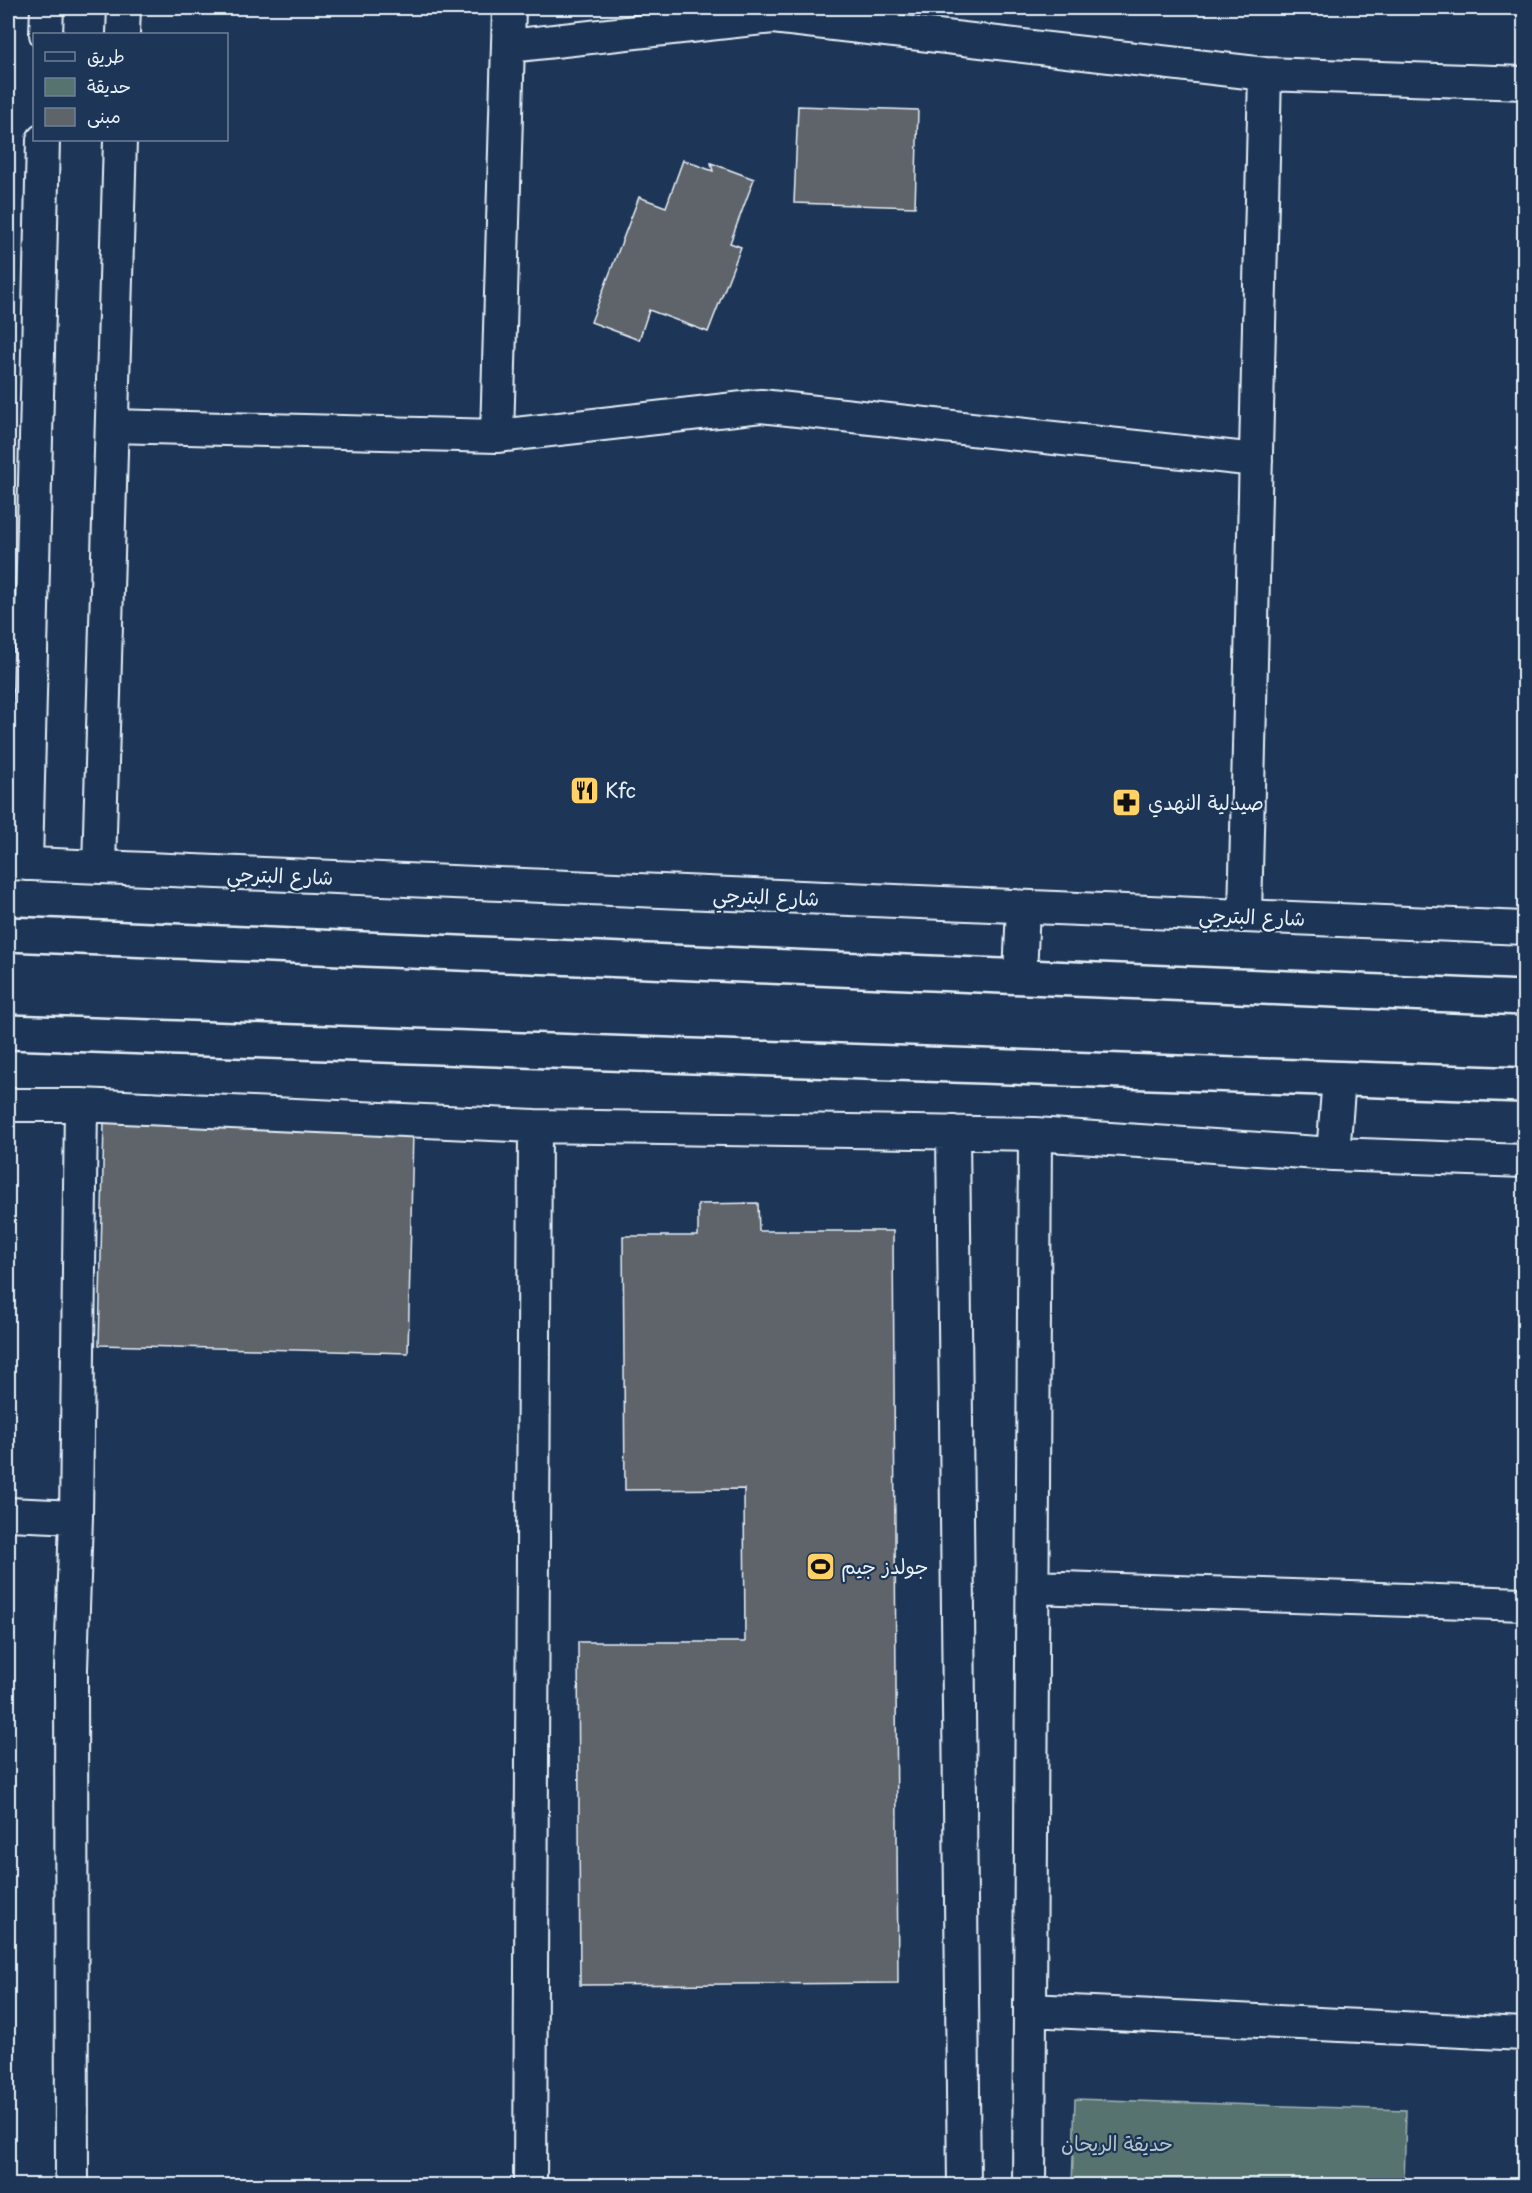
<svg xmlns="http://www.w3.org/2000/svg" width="1532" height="2193" font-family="'Playpen Sans','Playpen Sans Arabic',sans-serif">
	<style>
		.green { fill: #577370; stroke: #a0b2b4; stroke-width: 1.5 }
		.building { fill: #5e646a; stroke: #e8f1f8; stroke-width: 1.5 }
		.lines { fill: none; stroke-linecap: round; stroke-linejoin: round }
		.street-casing { stroke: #e8f1f8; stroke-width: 36 }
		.secondary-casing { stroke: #e8f1f8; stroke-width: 38 }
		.street { stroke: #1d3557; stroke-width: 32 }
		.secondary { stroke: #1d3557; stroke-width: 33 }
		.labels { text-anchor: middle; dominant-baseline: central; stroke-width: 4.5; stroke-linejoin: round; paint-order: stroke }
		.poi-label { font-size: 20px; fill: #e8f1f8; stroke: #1d3557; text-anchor: start }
		.street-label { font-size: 20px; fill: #e8f1f8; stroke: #1d3557 }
		.park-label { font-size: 20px; fill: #b5c5c8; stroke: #1d3557 }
	</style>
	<rect width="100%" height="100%" fill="#1d3557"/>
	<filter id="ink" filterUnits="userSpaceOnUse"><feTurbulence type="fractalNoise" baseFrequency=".0167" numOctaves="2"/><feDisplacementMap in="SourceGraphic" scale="12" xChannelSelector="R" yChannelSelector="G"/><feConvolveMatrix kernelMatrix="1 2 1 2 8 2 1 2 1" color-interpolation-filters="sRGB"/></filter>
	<g filter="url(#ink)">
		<path class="green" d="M1075,2099L1406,2110L1404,2185H1072Z"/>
		<path class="building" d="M798,106L918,110L915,207L794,203Z
			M683,160L713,171L711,163L754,179L730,243L741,247L708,332L649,310L639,340L591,322L639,197L666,207Z
			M104,1122L413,1130L408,1353L99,1345Z
			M758,1203L759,1231H893L898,1983L580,1985L578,1642H745L744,1489L625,1490L623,1236H698V1204Z"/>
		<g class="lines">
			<defs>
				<path id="street" d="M46,34L47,8
					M123,34L124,8
					M509,46L773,17L1265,74L1524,83
					M112,426L497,436L761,406L1256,460
					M497,436L509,8
					M8,863L1524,928
					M26,864L43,140
					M99,867L120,140
					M1245,915L1265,74
					M1020,976L1023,907
					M8,1105H81L535,1126L1035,1134L1333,1154L1524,1161
					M953,1132L964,2186
					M1333,1154L1339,1078
					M8,1514L76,1517
					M1033,1587L1524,1604
					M1030,2010L1524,2034
					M72,2186L71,1669L76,1517L81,1105
					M530,2186L535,1126
					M1029,2186L1035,1134"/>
				<path id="secondary" d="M8,934L1524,998
					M8,1032L1524,1085"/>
			</defs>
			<use href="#street" class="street-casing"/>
			<use href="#secondary" class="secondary-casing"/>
			<use href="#street" class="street"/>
			<use href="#secondary" class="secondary"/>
		</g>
	</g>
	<defs>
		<symbol id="restaurant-square" viewBox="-11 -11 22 22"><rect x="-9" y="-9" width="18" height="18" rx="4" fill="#ffd166" stroke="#1d3557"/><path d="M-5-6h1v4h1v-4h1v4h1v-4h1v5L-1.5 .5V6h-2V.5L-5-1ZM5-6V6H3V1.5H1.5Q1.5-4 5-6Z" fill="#111"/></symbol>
		<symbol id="pharmacy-square" viewBox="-11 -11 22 22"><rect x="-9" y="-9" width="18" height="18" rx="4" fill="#ffd166" stroke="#1d3557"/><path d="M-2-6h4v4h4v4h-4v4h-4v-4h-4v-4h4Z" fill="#111"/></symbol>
		<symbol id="stadium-square" viewBox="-11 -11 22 22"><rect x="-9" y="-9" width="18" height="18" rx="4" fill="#ffd166" stroke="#1d3557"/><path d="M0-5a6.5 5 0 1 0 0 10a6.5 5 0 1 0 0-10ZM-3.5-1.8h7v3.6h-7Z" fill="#111"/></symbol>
	</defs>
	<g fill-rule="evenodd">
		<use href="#restaurant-square" x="568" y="774" width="33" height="33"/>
		<use href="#pharmacy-square" x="1110" y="786" width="33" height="33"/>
		<use href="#stadium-square" x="804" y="1550" width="33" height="33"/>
	</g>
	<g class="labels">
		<g class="poi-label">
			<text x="605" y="790">Kfc</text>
			<text x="1148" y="802">صيدلية النهدي</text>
			<text x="841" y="1566">جولدز جيم</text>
		</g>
		<g class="street-label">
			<text transform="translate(280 875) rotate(2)">شارع البترجي</text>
			<text transform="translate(766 896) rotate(2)">شارع البترجي</text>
			<text transform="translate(1252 916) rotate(2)">شارع البترجي</text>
		</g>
		<g class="park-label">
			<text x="1117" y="2143">حديقة الريحان</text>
		</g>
	</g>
	<rect width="1532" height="2193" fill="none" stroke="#1d3557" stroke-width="30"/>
	<rect x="15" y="15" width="1502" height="2163" fill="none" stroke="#e8f1f8" stroke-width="2" filter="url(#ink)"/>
	<rect x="33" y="33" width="195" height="108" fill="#1d3557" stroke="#6e8097" stroke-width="1.5"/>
	<rect x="45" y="52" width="30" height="9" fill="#1d3557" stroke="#6e8097" stroke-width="1.5"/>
	<text x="87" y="63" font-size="18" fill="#e8f1f8">طريق</text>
	<rect x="45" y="78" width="30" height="18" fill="#577370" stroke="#6e8097" stroke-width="1.5"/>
	<text x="87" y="93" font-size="18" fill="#e8f1f8">حديقة</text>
	<rect x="45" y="108" width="30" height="18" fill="#5e646a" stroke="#6e8097" stroke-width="1.5"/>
	<text x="87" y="123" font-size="18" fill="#e8f1f8">مبنى</text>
</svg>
